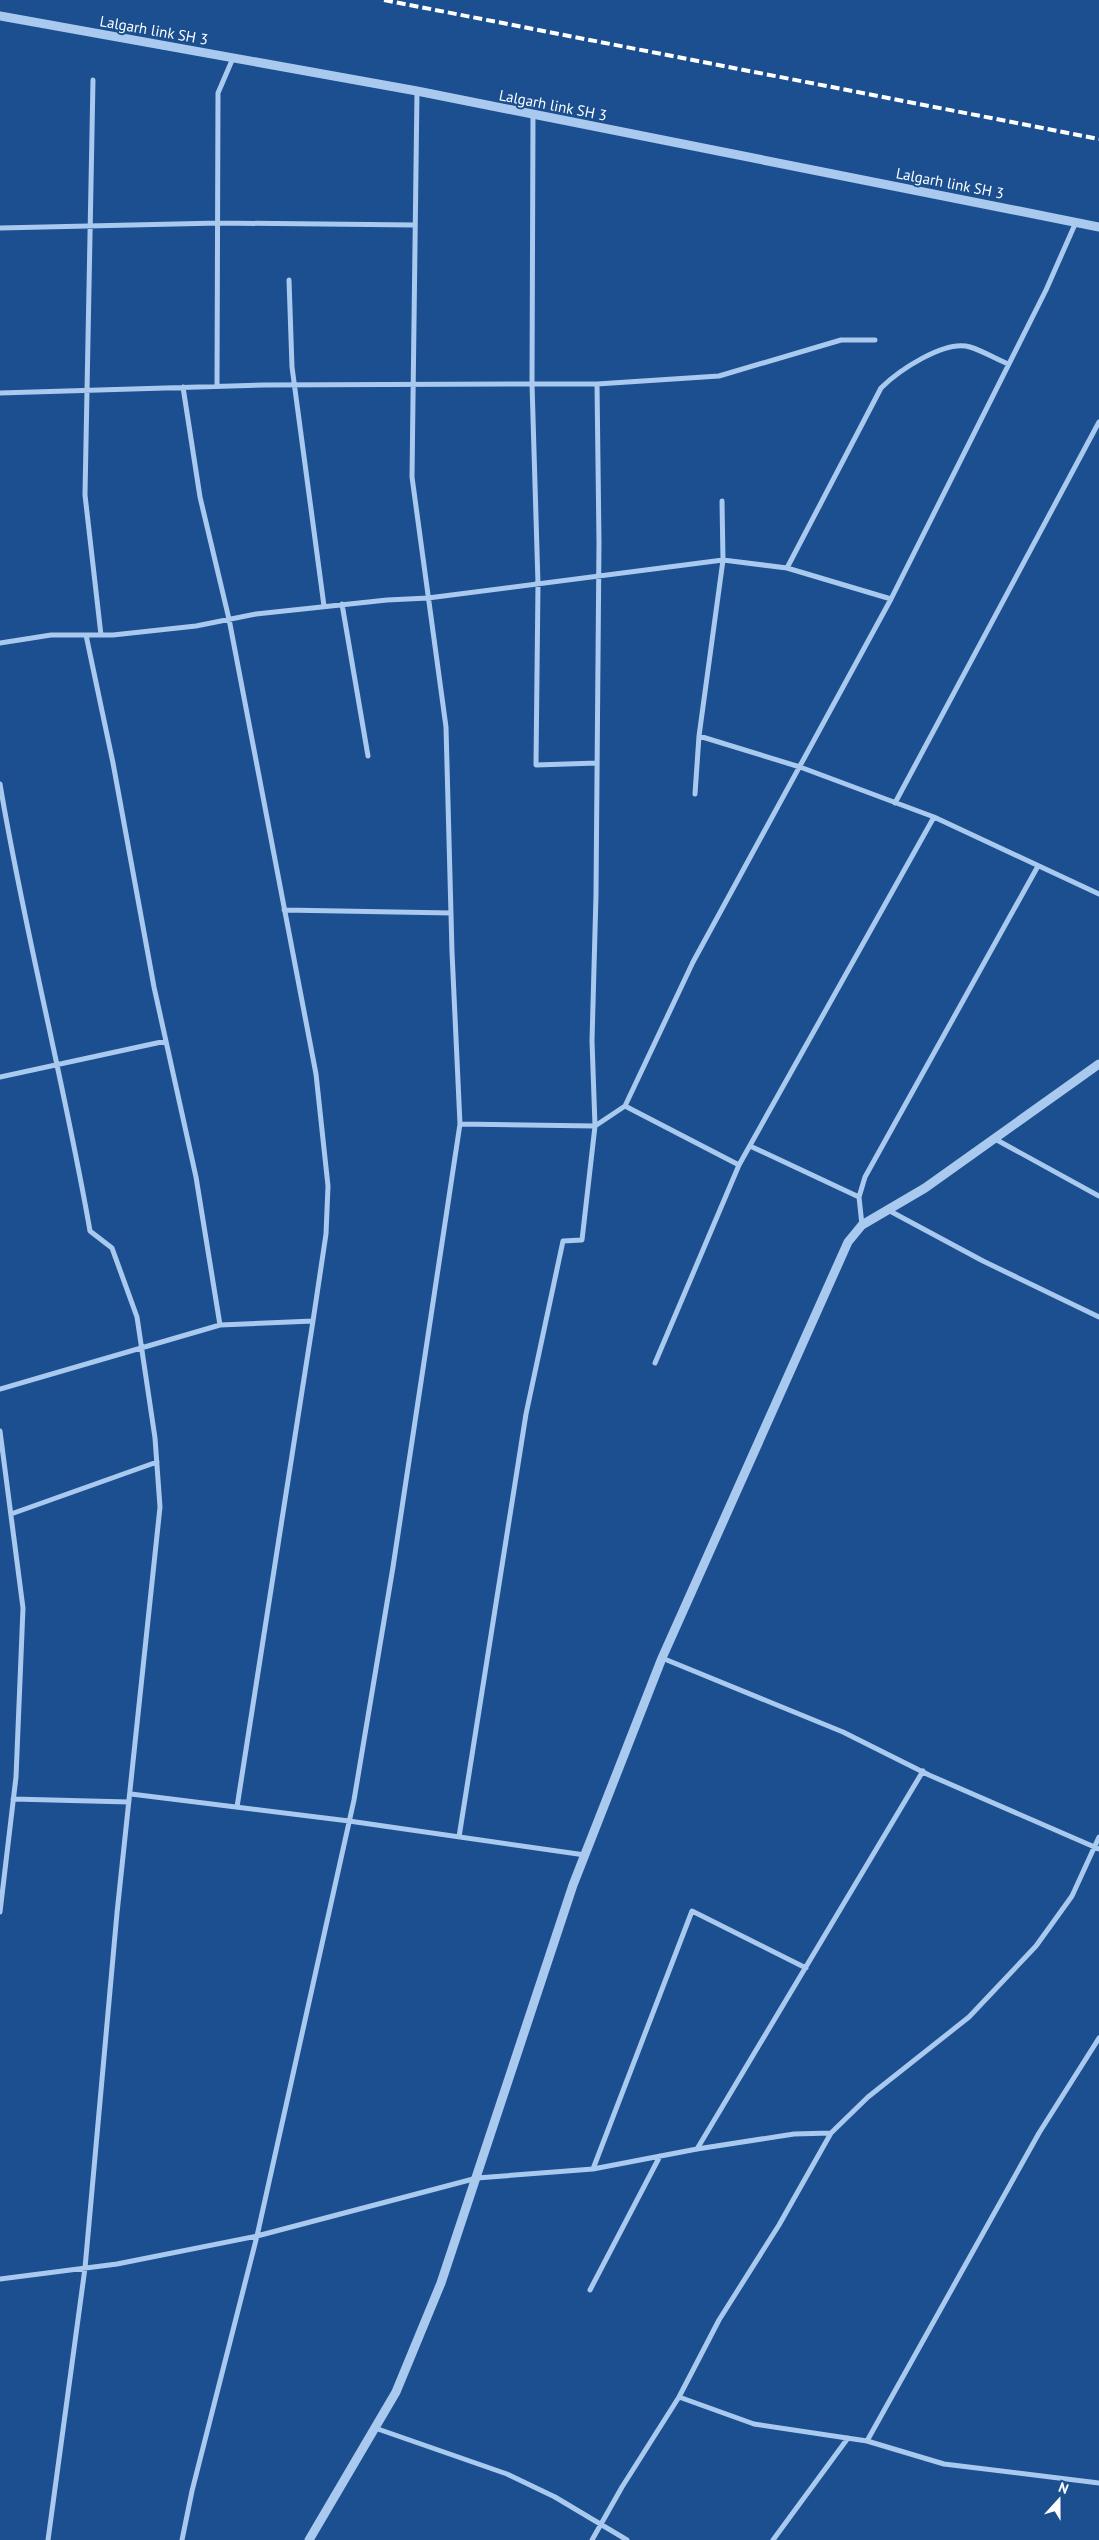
<svg xmlns="http://www.w3.org/2000/svg" width="1099" height="2540" font-family="'PT Sans',sans-serif">
	<style>
		.lines { fill: none; stroke-linecap: round; stroke-linejoin: round }
		.minor { stroke: #a9c9ee; stroke-width: 5 }
		.tertiary { stroke: #a9c9ee; stroke-width: 9 }
		.rail { stroke: #fff; stroke-width: 4; stroke-dasharray: 9 4; stroke-linecap: butt }
		.labels { text-anchor: middle; dominant-baseline: central; stroke-width: 4; stroke-linejoin: round; paint-order: stroke }
		.street-label { font-size: 15px; fill: #fff; stroke: #1b4f8f }
	</style>
	<rect width="100%" height="100%" fill="#1b4f8f"/>
	<g class="lines">
		<path class="minor" d="M93,80L85,495L101,635
			M0,228L219,223L414,225
			M289,280L292,367L324,606
			M217,386L218,93L233,58
			M183,387L200,497L229,619L316,1074L328,1186L326,1234L313,1321L237,1807
			M0,393L264,385L532,384L533,115
			M787,568L881,388C898,371 945,339 970,347C983,351 996,359 1008,364
			M342,604L368,756
			M86,635L113,763L154,987L196,1177L220,1325
			M0,643L51,635H113L196,626L256,614L387,600L428,598L723,560L787,568L891,599
			M699,736L800,767L934,817L1099,894
			M597,763L536,765L538,584L532,384H597L719,376L841,340H875
			M0,784C25,934 64,1081 90,1231L112,1248L137,1317L155,1438L160,1507L117,1913L85,2268L48,2540
			M695,794L699,736L723,560L722,501
			M895,803L1099,422
			M284,910L451,913
			M0,1077L166,1041
			M625,1106L739,1165
			M460,1124L595,1126L625,1106L693,962L891,599L1046,290L1076,222
			M995,1139L1099,1196
			M750,1146L859,1197
			M888,1210L983,1261L1099,1317
			M862,1225L859,1197L865,1177L1038,866
			M655,1363L739,1165L934,817
			M0,1389L220,1325L313,1321
			M0,1431L23,1608L16,1777L0,1912
			M11,1514L157,1462
			M662,1658L843,1732L929,1775L1099,1849
			M131,1794L349,1821L585,1855
			M13,1799L129,1802
			M459,1837L526,1414L563,1241L582,1240L595,1126L592,1041L596,895L599,542L597,384
			M697,2149L923,1771
			M593,2169L692,1911L806,1968
			M0,2279L117,2264L257,2236L477,2178L593,2169L697,2149L794,2134L831,2133
			M590,2290L660,2156
			M679,2397L754,2424L867,2441L944,2464L1099,2483
			M375,2428L507,2474L555,2497L627,2540
			M867,2441L1039,2133L1099,2038
			M182,2540L192,2491L257,2236L354,1800L393,1567L460,1124L452,952L446,727L412,477L417,91
			M592,2540L622,2487L679,2397L719,2320L779,2225L831,2133L868,2097L969,2017L1036,1946L1072,1896L1099,1837
			M773,2540L848,2438"/>
		<path class="tertiary" d="M0,16L417,91L1099,227
			M309,2540L396,2392L441,2283L573,1885L662,1658L848,1242L862,1225L925,1188L1099,1064"/>
		<path class="rail" d="M384,0L1099,139"/>
	</g>
	<g class="labels">
		<g class="street-label">
			<text transform="translate(154 30) rotate(10)">Lalgarh link SH 3</text>
			<text transform="translate(553 105) rotate(11)">Lalgarh link SH 3</text>
			<text transform="translate(950 183) rotate(11)">Lalgarh link SH 3</text>
		</g>
	</g>
	<g transform="translate(1059 2500) rotate(21)" stroke="#1b4f8f" stroke-width="4" paint-order="stroke">
	<path d="M0-4L9 19L0 12L-9 19Z" fill="#ffffff"/>
	<text y="-8" font-size="14" font-weight="bold" text-anchor="middle" fill="#ffffff">N</text>
	</g>
</svg>
